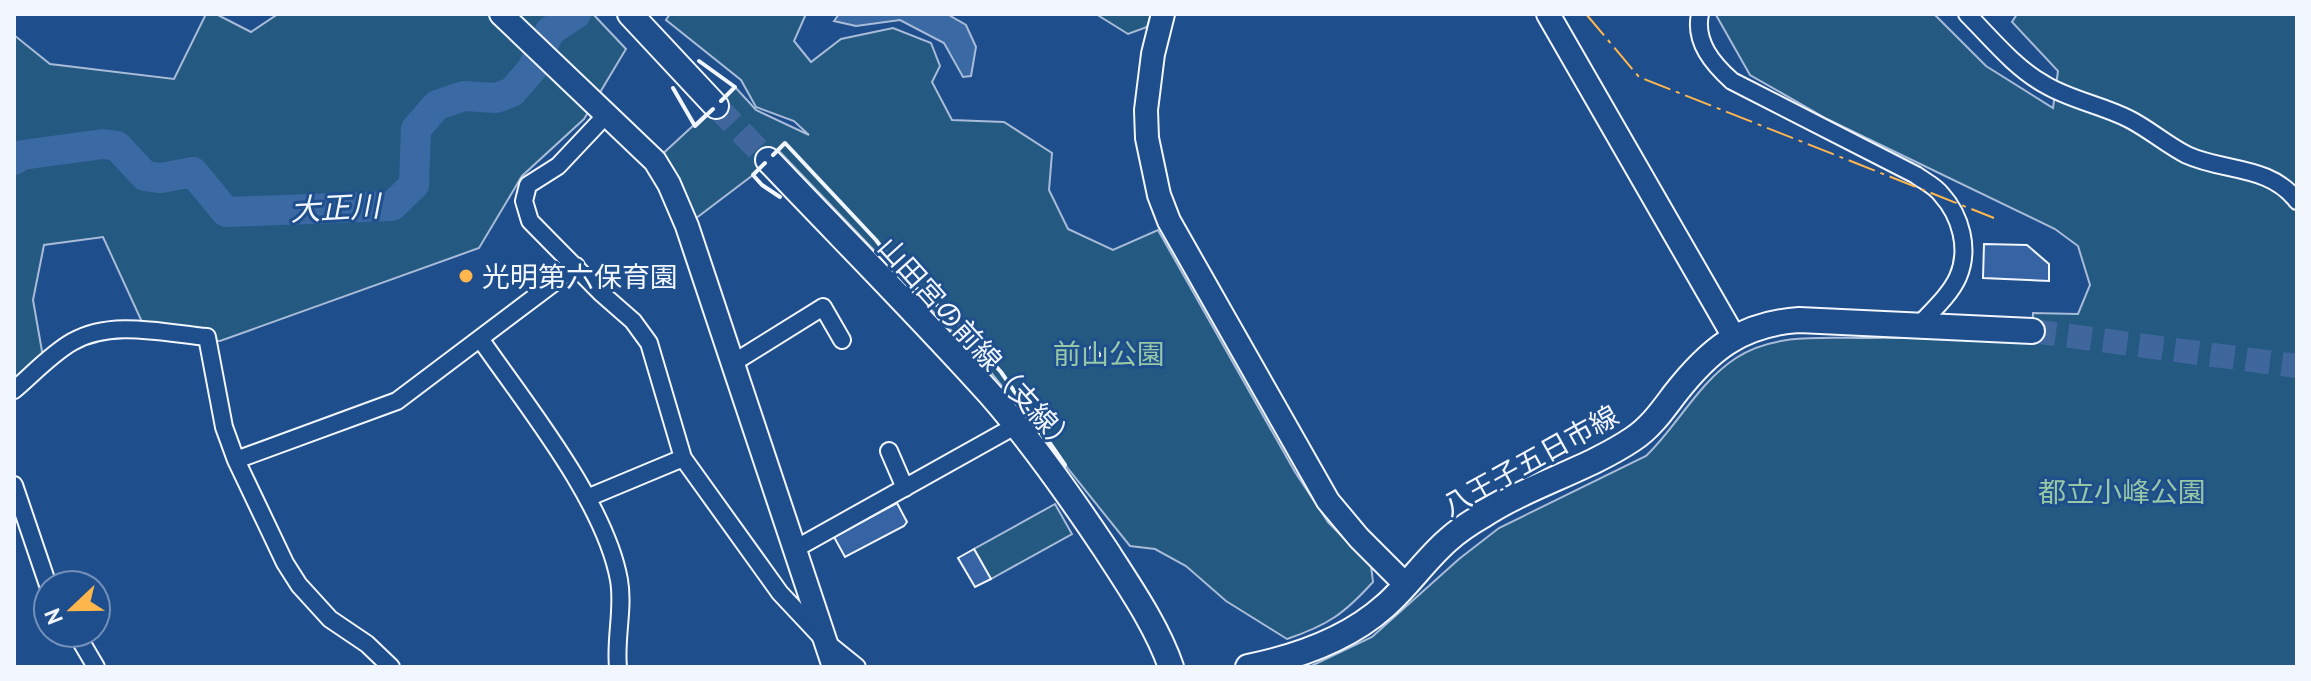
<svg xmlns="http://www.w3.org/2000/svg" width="2311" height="681" font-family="'PT Sans','Noto Sans JP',sans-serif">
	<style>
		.green { fill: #245a82; stroke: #a8bbd7; stroke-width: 2 }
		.water { fill: #3b69a3; stroke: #a8bbd7; stroke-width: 2 }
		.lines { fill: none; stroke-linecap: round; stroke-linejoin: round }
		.river { stroke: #3b69a3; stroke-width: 30 }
		.building { fill: #3563a3; stroke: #f2f6ff; stroke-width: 2 }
		.primary-tunnel { stroke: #3f679d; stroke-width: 24; stroke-dasharray: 24 12; stroke-linecap: butt }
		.street-casing { stroke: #f2f6ff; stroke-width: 20 }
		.secondary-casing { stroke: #f2f6ff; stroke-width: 26 }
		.primary-casing { stroke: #f2f6ff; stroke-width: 28 }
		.street { stroke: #1f4e8c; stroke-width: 16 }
		.secondary { stroke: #1f4e8c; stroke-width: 22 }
		.primary { stroke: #1f4e8c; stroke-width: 24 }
		.wall { stroke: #f2f6ff; stroke-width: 4 }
		.power { stroke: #ffb74d; stroke-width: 2; stroke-dasharray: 28 6 4 6; stroke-linecap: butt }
		.poi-dot { fill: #ffb74d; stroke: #1f4e8c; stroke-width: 3 }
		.labels { text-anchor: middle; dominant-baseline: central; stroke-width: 6; stroke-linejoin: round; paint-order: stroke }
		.poi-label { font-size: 28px; fill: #f2f6ff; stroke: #1f4e8c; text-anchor: start }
		.street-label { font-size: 28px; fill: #f2f6ff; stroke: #1f4e8c }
		.park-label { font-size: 28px; fill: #97c8a6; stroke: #1f4e8c }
		.water-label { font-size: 30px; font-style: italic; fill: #f2f6ff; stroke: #1f4e8c }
	</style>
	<rect width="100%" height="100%" fill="#1f4e8c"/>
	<path class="green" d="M206,14H216L251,32L278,14H593L626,49L584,119L522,176L479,248L220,341L148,335L103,237L44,245L33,300L43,357L14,384V35L50,64L174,79Z
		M670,14H806L794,41L811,62L841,39L893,28L931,43L940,66L932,82L952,120L1004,122L1052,153L1049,190L1068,229L1113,250L1158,230L1295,472L1328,522L1371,566L1373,582C1344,614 1328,625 1287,639L1226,601L1186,566L1155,549L1130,546L989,370L778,150L753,175L691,222L656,160L735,87L756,110L809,135L794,121L756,107L741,80L666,20Z
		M1096,14H1151L1147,27L1128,34Z
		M1934,14L1986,66L2053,108L2058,71L2012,22L2017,14H2297V667H1309L1372,637L1459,559L1499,528L1646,456C1678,425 1698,383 1736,358C1774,333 1824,338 1867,338C1922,337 1977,340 2032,342L2033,313L2078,314L2090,285L2078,246L2055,229L1827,119L1750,75L1716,15Z
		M1055,504L1072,534L991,579L974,549Z"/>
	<path class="water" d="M839,14H947L966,25L976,47L971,76L963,77L944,43L900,20L856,26L834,21Z"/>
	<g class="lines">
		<path class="river" d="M14,160L22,155L103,144L117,146L145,176L161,178L193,172L226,212L392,206L414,185L416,129L437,105L464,96L496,98L512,92L532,69L550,31L576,14"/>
	</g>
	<path class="building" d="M1984,244L2027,245L2049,264V281L1983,278Z
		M1093,345L1101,355L1091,362L1084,353Z
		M897,503L907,522L904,526L845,557L834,537Z
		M974,549L991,579L975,587L958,558Z"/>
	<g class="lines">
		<path class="primary-tunnel" d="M716,106L768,160
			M2032,331L2297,366"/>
		<defs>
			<path id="street" d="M1700,14C1694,42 1713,64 1732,81L1916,175C1924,181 1935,186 1941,194C1961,216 1970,249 1958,277C1950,295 1932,311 1918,326
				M1967,14C1991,38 2014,67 2044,84C2070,100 2102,105 2129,119C2149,129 2167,145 2187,155C2224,172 2270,165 2297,201
				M607,114L558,166L528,185L524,201L530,221L601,293L633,321L649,343L683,458L780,593L826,642L857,667
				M481,340C526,405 605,502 619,580C624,608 615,639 618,667
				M733,363L823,307L842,340
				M14,390C32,375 51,354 72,342C111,319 164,333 207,337L224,427L236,460L285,563L299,585L330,619L367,644L391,667
				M889,451L905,488
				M236,460L397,401L576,266
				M14,485L48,585
				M587,498L683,458
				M795,549L1015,426
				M76,633L96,667"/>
			<path id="secondary" d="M501,14L655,161L669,184L687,226L834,667
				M1163,14L1153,54L1146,110L1147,138L1159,195L1169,221L1328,501L1359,538L1406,585
				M1548,14L1734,337"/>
			<path id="primary" d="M630,14L716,106
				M768,160C842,238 918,314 990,394C1033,443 1070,496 1106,550C1129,586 1157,626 1171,667
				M1248,667C1297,657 1347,640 1385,606C1408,586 1425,560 1448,540C1458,531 1470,523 1482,516C1529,485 1587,470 1633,439C1650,428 1662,411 1674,395C1709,350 1740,324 1799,320L2032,331"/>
		</defs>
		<use href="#street" class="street-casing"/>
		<use href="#secondary" class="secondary-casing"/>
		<use href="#primary" class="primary-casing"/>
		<use href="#street" class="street"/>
		<use href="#secondary" class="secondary"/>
		<use href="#primary" class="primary"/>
		<path class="wall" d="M699,61L735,87L721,101
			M673,88L695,126L713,109
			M773,155L785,143L876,240L897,268L924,296L926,295L977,342L976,344L1001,372L1065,465
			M765,163L753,175L762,185L780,197"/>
		<path class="power" d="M1586,14L1639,77L1994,218"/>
	</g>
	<circle class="poi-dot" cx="466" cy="276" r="8"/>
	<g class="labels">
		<g class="poi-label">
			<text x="482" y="276">光明第六保育園</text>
		</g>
		<g class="street-label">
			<text transform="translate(978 345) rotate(48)">山田宮の前線（支線）</text>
			<text transform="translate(1530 460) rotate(-29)">八王子五日市線</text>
		</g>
		<g class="park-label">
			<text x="1109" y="353">前山公園</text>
			<text x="2122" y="491">都立小峰公園</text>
		</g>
		<g class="water-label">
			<text transform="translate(335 207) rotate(-3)">大正川</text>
		</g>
	</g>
	<rect width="2311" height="681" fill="none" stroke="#f2f6ff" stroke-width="32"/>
	<g transform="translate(72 609) rotate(248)"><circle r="38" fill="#1f4e8c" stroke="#7391ba" stroke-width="2"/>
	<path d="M0-6L14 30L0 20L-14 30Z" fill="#ffb74d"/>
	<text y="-12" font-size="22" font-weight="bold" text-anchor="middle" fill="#f2f6ff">N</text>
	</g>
</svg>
